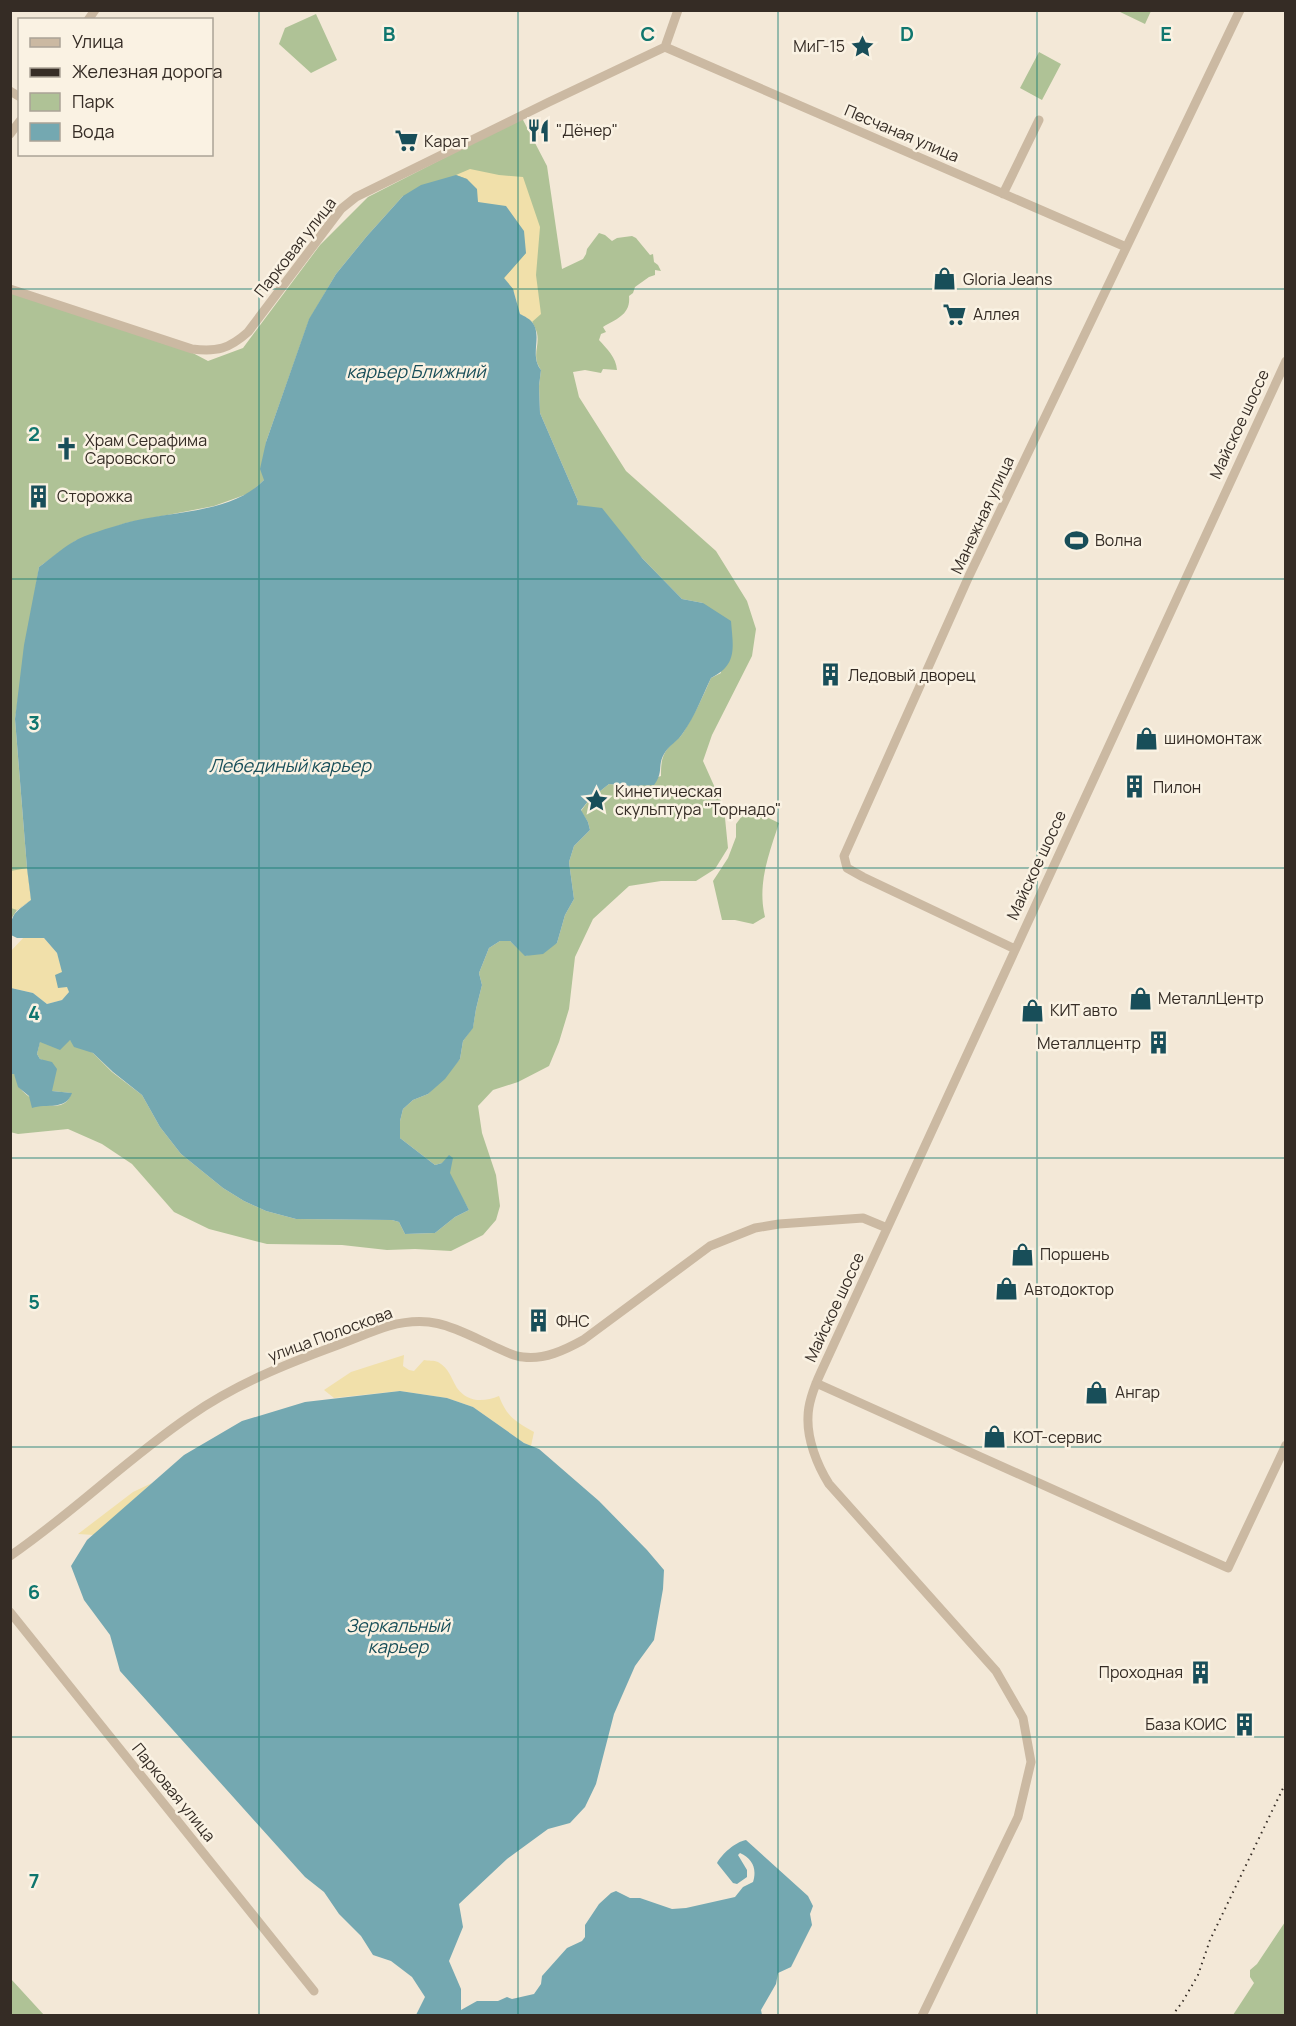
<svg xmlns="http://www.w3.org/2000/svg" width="1296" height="2026" font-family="Manrope,sans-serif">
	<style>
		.green { fill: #afc296 }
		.sand { fill: #f1e0aa }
		.water { fill: #74a8b1 }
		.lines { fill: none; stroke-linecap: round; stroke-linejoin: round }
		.minor { stroke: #cbb9a2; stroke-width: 9 }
		.rail { stroke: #352c25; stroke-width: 2; stroke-dasharray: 1.5 4.5; stroke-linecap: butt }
		.grid { fill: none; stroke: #0f766e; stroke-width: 1.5; stroke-opacity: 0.55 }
		.labels { text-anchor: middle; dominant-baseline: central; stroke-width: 5; stroke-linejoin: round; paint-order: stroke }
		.poi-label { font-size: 16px; fill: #352c25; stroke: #faf2e3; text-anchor: start }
		.street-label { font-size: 16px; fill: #352c25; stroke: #faf2e3 }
		.water-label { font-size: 18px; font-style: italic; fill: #184e59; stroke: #faf2e3 }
		.grid-label { font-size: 20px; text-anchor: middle; font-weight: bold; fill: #0f766e; stroke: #faf2e3; stroke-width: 5; stroke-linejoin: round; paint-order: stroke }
	</style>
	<rect width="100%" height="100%" fill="#f3e8d7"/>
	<path class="green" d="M1118,11H1151L1145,24Z
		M316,14L337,60L311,73L279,44L285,28Z
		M1039,52L1061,64L1042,100L1020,88Z
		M522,118L547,166L562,269L583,259L586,254L587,249L599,233L605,235L612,241L617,238L632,236L636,238L650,255L653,254L654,262L658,265L661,271L655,270V275L649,277L635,287L633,293L629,296C631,315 616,319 603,327L606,332L601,334L599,340C607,349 616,357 617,370L603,369L601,373L585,370L573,372L579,397L626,471L716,551L747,601L756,629L752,656L712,735L703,761L724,808L728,848L715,869L696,881H661L629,886L593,919L575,957L569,1009L559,1042L549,1066L518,1082L493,1090L478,1106L482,1133L496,1175L500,1206L496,1220L483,1235L451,1251L415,1249L387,1250L342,1245L267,1244L209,1229L174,1212L132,1164L102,1144L68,1129L18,1134L10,1132L11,1074H14C17,1078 17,1084 20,1088C30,1102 66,1117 71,1093L52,1091L47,1062L40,1059L37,1054L40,1041L70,1040L93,1053L112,1072L142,1095L160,1127L181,1154L223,1188L244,1201L266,1211L296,1219L392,1220L399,1222L405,1234L435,1233L455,1217L469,1210L442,1163L435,1165L400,1138V1121L403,1109L413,1100L428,1094L460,1059L463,1041L473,1027L476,1009L482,985L479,973L489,948L500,941H510L526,956L557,943L565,915L574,899L569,862L574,846L590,830L588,822L581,811L589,800L609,784L631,786L661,776C661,765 661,755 670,746C674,741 680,738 683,733C694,715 703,697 711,678L721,673L703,603L682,599L642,558L577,505L578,501L540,413L539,386L541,370C531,356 540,347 537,333C534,321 512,288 504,278L403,196L367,236L336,274L309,320L266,442L264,480L250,493L214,506L126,523L75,541L39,567L15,719L27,868L31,900L17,910L11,919V292L189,351L208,361L243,348L320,245L368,197Z
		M748,808L779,823C769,854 757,884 765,917L753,924L735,920H722L713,881L728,858L736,837V824Z
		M1285,1922V2015H1233L1254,1983L1250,1977V1970L1257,1964Z
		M10,1979H11L44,2015H11Z"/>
	<path class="sand" d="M470,169L499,175L523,177L540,227L536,275L541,314L532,322L520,314L513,289L504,278L526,253L478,202L467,179L456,175Z
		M27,868L31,900L17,910L11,908V871Z
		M25,936L44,938L57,953L69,992L62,1000L47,1004L33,993L11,988L10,952Z
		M404,1355L403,1366L409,1370L414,1371L424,1360C428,1361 434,1360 438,1362C449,1368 451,1378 457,1388C468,1403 484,1402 499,1396C507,1417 515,1421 534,1432L531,1446L524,1443L473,1407L447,1398L400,1391L334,1398L324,1390L351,1372Z
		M152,1483L94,1535L78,1534L133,1492Z"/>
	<path class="water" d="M456,175L467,179L477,189L478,202L506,206L524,231L526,253L504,278L513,289L520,314C524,316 530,319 532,322C543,336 529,355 541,370L539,386L540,413L578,501L577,505L602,508L642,558L682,599L703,603L731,621C733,647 738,665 711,678C702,697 695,716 683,733C678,741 669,745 664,754C657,766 664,772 654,785L631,786L609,784L589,800L581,810L588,822L590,830L574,846L569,862L574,899L565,915L557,943L543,954L525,956L510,941H500L489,948L479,973L482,985L476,1009L473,1028L463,1041L460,1059L445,1079L428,1094L413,1100L403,1109L400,1121V1138L435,1165L442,1163L449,1155L453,1158L450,1173L469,1210L455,1217L435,1233L405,1234L399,1222L392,1220L296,1219L266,1211L244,1201L223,1188L181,1154L160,1127L142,1095L113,1072L93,1053L74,1047L70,1040L60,1050L40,1042L37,1054L40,1059L52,1062L57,1069L52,1091L72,1093C66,1111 46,1103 32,1108L29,1096L18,1087L14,1074H11V988L33,993L47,1004L62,1000L69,992L67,987L58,988L55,975L62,972L57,953L44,938H17L11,935C10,913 15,913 31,900L27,868L15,719L24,645L39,567C50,559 61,549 73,542C86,534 110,528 125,523C168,511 232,514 264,480L260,469L266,442L309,319L336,274L367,236L403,196L421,185Z
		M400,1391L447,1398L473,1407L524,1443L539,1449L599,1501L647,1550L664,1570L663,1589L654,1640L635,1666L614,1714L596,1784L585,1807L570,1823L548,1829L507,1859L459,1904L463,1927L449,1961L461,1989V2010L477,2001H498L507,1997L512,1999L534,1994L541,1984L542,1976L567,1948L582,1941L585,1937V1925L599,1904L611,1893L616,1891L630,1898H640L672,1909L686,1908L735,1897L743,1887L753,1882C757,1869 753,1859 740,1853L738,1855L747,1870V1877L737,1884L733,1883L717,1863C722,1854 735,1842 746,1840L808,1896L813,1906L810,1914L812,1925L791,1967L778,1973L776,1984L761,2010L762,2015H416L425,1997L412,1977L391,1961L373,1955L361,1936L339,1914L324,1892L305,1877L120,1671L110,1635L84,1600L71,1566L87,1540L184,1455L242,1421L305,1402Z"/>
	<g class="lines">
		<path class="minor" d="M88,20L95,10
			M665,47L1126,247
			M665,47L678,10
			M10,91L20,97
			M10,134L20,121
			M1003,194L1039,120
			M10,289L192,349C217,352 229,349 248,332L341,209L356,197L549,102L665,47
			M1015,949L863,877L847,868L844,856L969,576L1240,10
			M816,1383L1228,1568L1286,1445
			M10,1556C73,1513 128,1458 190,1416C236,1384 286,1364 338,1345C355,1339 372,1331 389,1326C433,1314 454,1328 493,1346C502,1350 512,1356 523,1357C544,1360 565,1350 583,1340L710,1246L755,1228L779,1224L863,1218L887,1228
			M10,1612L314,1991
			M922,2016L1018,1817L1031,1762L1023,1718L996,1671L829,1484C817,1465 807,1439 808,1417C808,1403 815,1385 821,1372L1286,361"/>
		<path class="rail" d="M1172,2016L1183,2001L1198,1975L1210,1940L1286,1782"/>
	</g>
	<path class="grid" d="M259,10V2016M518,10V2016M778,10V2016M1037,10V2016M10,289H1286M10,579H1286M10,868H1286M10,1158H1286M10,1447H1286M10,1737H1286"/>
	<defs>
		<symbol id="sight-bare" viewBox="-9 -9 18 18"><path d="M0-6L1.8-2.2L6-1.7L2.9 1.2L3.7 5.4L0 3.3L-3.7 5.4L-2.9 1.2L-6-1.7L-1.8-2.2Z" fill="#184e59" stroke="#faf2e3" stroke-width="2.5" paint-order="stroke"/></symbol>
		<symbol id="restaurant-bare" viewBox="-9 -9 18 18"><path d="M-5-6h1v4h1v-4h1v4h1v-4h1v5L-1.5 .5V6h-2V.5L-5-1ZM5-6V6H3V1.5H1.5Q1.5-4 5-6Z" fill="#184e59" stroke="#faf2e3" stroke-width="2.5" paint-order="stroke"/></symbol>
		<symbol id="supermarket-bare" viewBox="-9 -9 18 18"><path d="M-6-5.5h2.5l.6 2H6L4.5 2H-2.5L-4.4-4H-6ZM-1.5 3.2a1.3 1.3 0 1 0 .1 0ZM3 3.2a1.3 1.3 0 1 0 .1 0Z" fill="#184e59" stroke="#faf2e3" stroke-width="2.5" paint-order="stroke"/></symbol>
		<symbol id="shop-bare" viewBox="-9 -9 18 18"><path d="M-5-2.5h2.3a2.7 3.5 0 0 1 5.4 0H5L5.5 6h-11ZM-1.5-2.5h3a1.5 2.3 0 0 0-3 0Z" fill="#184e59" stroke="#faf2e3" stroke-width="2.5" paint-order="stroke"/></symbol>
		<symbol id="church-bare" viewBox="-9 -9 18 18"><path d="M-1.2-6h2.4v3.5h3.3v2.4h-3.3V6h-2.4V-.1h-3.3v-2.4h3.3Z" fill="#184e59" stroke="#faf2e3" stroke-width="2.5" paint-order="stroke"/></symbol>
		<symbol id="building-bare" viewBox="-9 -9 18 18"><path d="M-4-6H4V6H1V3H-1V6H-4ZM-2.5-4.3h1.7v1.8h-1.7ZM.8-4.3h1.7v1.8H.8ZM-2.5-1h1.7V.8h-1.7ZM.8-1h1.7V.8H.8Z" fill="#184e59" stroke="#faf2e3" stroke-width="2.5" paint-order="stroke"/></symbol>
		<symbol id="stadium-bare" viewBox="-9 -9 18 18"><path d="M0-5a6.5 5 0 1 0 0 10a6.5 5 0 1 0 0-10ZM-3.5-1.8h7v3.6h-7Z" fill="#184e59" stroke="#faf2e3" stroke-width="2.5" paint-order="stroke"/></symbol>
	</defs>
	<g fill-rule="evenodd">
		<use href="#sight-bare" x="846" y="30" width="33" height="33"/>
		<use href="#restaurant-bare" x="522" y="114" width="33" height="33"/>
		<use href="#supermarket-bare" x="390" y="124" width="33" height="33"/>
		<use href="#shop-bare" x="928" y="262" width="33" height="33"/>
		<use href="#supermarket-bare" x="938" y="298" width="33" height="33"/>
		<use href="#church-bare" x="50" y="432" width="33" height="33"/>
		<use href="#building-bare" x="22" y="480" width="33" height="33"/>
		<use href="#stadium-bare" x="1060" y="524" width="33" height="33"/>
		<use href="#building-bare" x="814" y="658" width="33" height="33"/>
		<use href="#shop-bare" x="1130" y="722" width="33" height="33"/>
		<use href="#building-bare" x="1118" y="770" width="33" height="33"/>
		<use href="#sight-bare" x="580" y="784" width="33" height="33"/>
		<use href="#shop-bare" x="1124" y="982" width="33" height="33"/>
		<use href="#shop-bare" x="1016" y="994" width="33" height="33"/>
		<use href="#building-bare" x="1142" y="1026" width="33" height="33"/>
		<use href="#shop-bare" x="1006" y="1238" width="33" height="33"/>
		<use href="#shop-bare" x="990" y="1272" width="33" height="33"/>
		<use href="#building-bare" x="522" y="1304" width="33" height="33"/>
		<use href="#shop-bare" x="1080" y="1376" width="33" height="33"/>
		<use href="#shop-bare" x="978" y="1420" width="33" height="33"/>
		<use href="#building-bare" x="1184" y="1656" width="33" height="33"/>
		<use href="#building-bare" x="1228" y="1708" width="33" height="33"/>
	</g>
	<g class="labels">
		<g class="poi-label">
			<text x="845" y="46" text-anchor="end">МиГ-15</text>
			<text x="556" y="130">"Дёнер"</text>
			<text x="424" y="141">Карат</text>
			<text x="963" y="279">Gloria Jeans</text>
			<text x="973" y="314">Аллея</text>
			<text x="85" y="440">Храм Серафима<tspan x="85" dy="18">Саровского</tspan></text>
			<text x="57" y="496">Сторожка</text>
			<text x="1095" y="540">Волна</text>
			<text x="848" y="675">Ледовый дворец</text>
			<text x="1164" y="738">шиномонтаж</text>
			<text x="1153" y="787">Пилон</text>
			<text x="615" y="791">Кинетическая<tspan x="615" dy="18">скульптура "Торнадо"</tspan></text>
			<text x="1158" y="998">МеталлЦентр</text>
			<text x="1050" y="1010">КИТ авто</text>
			<text x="1141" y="1043" text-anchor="end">Металлцентр</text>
			<text x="1040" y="1254">Поршень</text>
			<text x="1024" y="1289">Автодоктор</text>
			<text x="556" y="1321">ФНС</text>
			<text x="1115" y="1392">Ангар</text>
			<text x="1013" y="1437">КОТ-сервис</text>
			<text x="1183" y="1672" text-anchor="end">Проходная</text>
			<text x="1227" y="1724" text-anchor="end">База КОИС</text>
		</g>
		<g class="street-label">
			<text transform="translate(902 133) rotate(23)">Песчаная улица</text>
			<text transform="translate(295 247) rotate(-52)">Парковая улица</text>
			<text transform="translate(1239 424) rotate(-65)">Майское шоссе</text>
			<text transform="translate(982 515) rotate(-65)">Манежная улица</text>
			<text transform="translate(1036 865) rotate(-65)">Майское шоссе</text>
			<text transform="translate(834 1307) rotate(-65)">Майское шоссе</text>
			<text transform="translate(330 1334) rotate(-20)">улица Полоскова</text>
			<text transform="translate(174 1792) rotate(51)">Парковая улица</text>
		</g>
		<g class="water-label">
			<text x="416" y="371">карьер Ближний</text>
			<text x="290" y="765">Лебединый карьер</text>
			<text x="398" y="1625">Зеркальный<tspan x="398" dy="21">карьер</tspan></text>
		</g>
	</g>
	<g class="grid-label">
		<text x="389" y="41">B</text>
		<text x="648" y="41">C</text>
		<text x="907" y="41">D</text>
		<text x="1166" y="41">E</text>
		<text x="34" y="441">2</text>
		<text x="34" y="730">3</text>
		<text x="34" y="1020">4</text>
		<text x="34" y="1309">5</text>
		<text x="34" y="1599">6</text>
		<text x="34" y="1888">7</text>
	</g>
	<rect width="1296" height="2026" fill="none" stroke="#352c25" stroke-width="24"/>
	<rect x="18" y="18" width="195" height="138" fill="#faf2e3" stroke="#aba397" stroke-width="1.5"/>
	<rect x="30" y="38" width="30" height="9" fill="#cbb9a2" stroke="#aba397" stroke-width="1.5"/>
	<text x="72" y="48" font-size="18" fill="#352c25">Улица</text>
	<rect x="30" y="68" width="30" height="9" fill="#352c25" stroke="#aba397" stroke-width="1.5"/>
	<text x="72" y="78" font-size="18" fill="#352c25">Железная дорога</text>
	<rect x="30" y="93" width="30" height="18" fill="#afc296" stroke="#aba397" stroke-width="1.5"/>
	<text x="72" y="108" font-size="18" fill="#352c25">Парк</text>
	<rect x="30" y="123" width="30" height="18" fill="#74a8b1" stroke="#aba397" stroke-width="1.5"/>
	<text x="72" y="138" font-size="18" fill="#352c25">Вода</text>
</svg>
